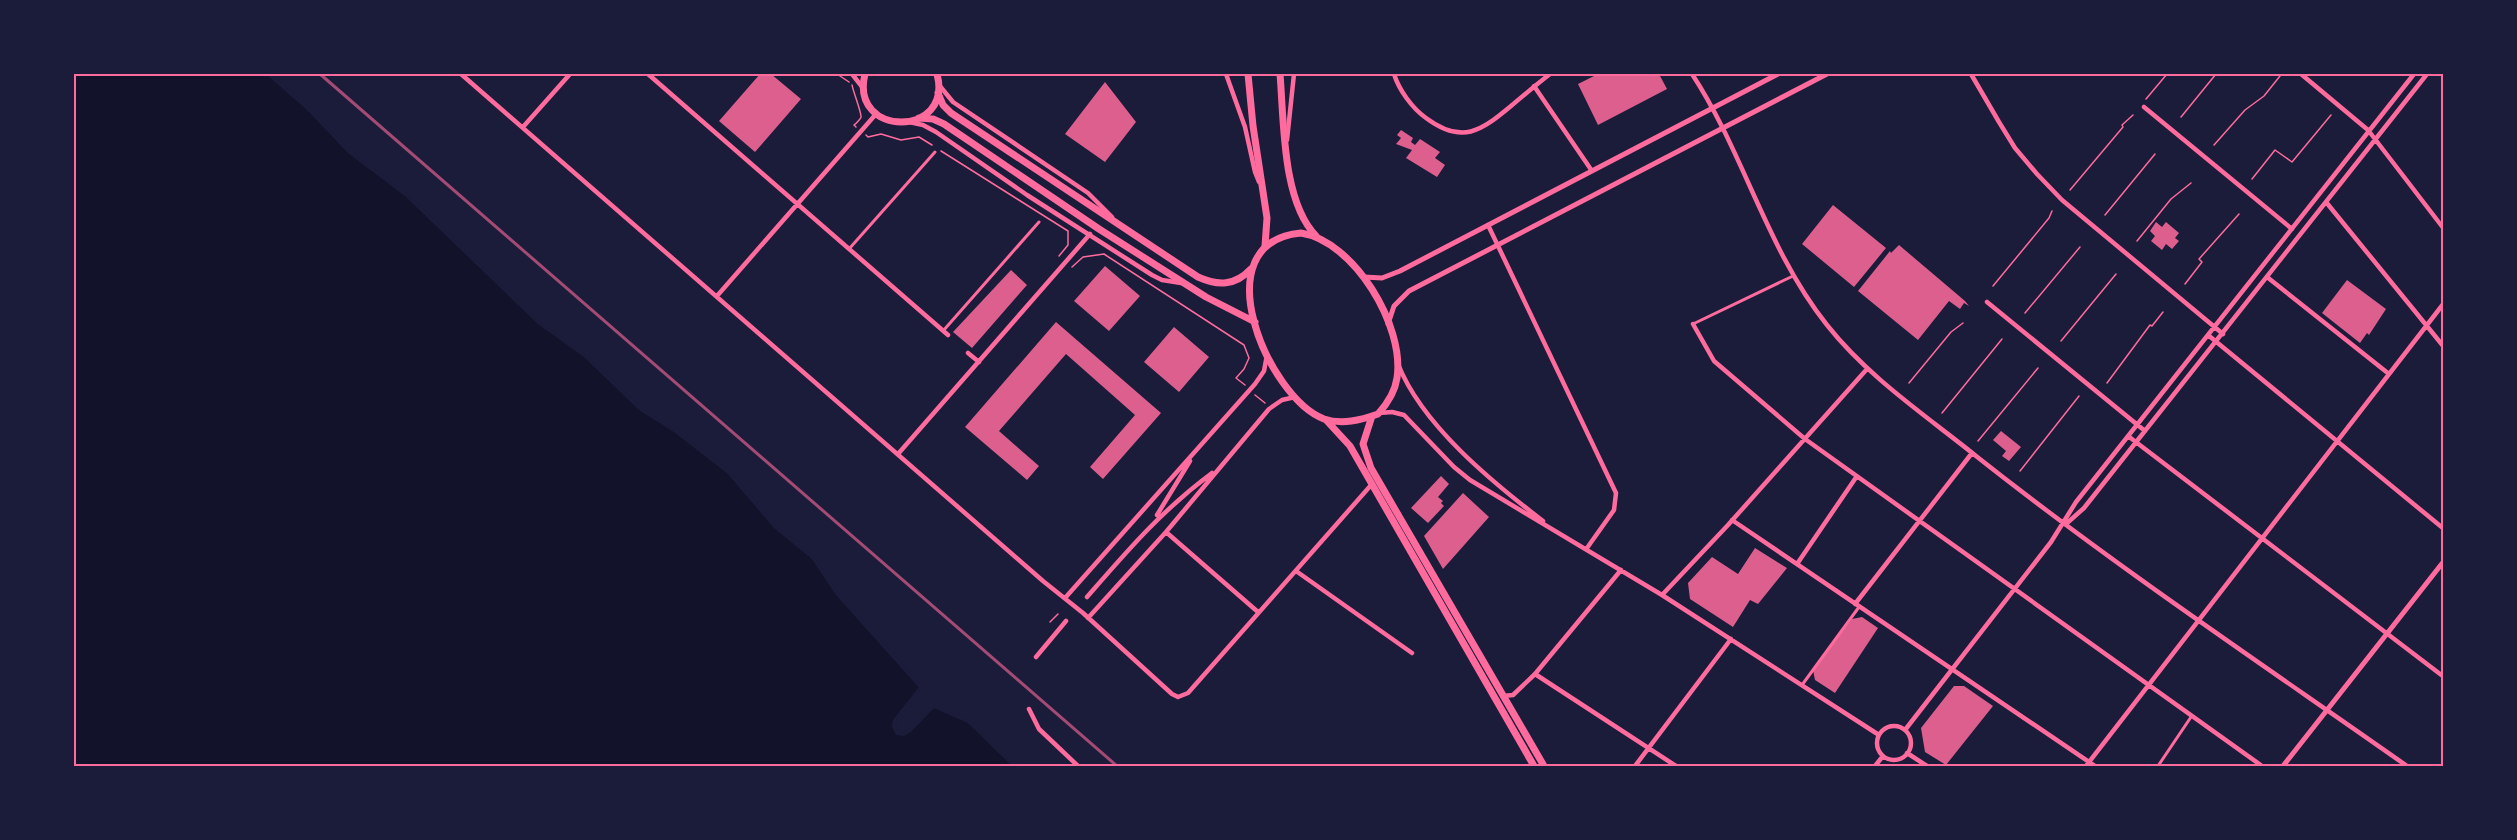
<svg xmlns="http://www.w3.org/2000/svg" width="2517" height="840" font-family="Jost,sans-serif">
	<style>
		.water { fill: #12122b }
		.pier { fill: #1b1b3a }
		.building { fill: #dd5f8e }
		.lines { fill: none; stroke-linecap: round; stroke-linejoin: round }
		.path { stroke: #ff6b9d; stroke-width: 1.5 }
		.pedestrian { stroke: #ff6b9d; stroke-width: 3 }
		.minor { stroke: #ff6b9d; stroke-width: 4.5 }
		.tertiary { stroke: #ff6b9d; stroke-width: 5 }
		.primary { stroke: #ff6b9d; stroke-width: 7 }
		.trunk { stroke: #ff6b9d; stroke-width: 7 }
		.rail { stroke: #a44b75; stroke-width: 3 }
		.neatline { fill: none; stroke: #ff6b9d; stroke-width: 2 }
	</style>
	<rect width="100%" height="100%" fill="#1b1b3a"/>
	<path class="water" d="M74,74H266L307,110L348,153L405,196L538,324L584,357L639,410L674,432L728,474L774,528L812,559L836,595L919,688L893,720L892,726L896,734L904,736L934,708L968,723L1012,766H74Z"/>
	<path class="pier" d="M266,74H270L309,107L350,151L407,193L540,322L586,355L641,407L676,430L730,471L777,526L814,557L839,593L922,686L896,721L898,732L904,733L909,729L935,705L970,720L1015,766H1012L968,723L934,708L911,732L904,736L896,735L892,727L893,720L919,687L836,595L812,559L774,528L728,474L674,432L639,410L584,357L538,324L405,196L348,153L307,110Z"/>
	<path class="building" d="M760,74H771L801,99L755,152L719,121Z
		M1598,74H1659L1667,89L1598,125L1578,84Z
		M1105,82L1136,122L1105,162L1065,134Z
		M1401,130L1413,138L1411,142L1415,145L1420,139L1440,152L1435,158L1445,165L1437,177L1406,158L1412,150L1396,144L1401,138L1397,135Z
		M1833,205L1886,248L1854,287L1802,244Z
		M2156,222L2162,227L2166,222L2179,233L2175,238L2179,241L2172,249L2166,244L2162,250L2151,241L2155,236L2150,231Z
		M1899,245L1965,301L1969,306L1964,303L1960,309L1949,301L1918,340L1858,291L1890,251L1891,253Z
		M1105,266L1140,296L1109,331L1074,301Z
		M1011,270L1027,285L972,348L953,332Z
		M2347,280L2386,309L2369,335L2367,333L2360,343L2322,313Z
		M1056,322L1161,413L1103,479L1090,467L1135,415L1066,354L999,431L1039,466L1027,480L965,427Z
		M1174,327L1209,357L1179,392L1144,362Z
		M2001,431L2021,447L2009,461L2002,456L2006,451L1993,440Z
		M1441,476L1449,484L1438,497L1443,501L1441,503L1444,506L1428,523L1411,508Z
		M1463,493L1489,517L1443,569L1424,536Z
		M1755,548L1787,568L1758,604L1750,600L1733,627L1690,599L1688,583L1712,557L1738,574Z
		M1862,617L1878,628L1835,693L1815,680L1813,670L1852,619Z
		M1954,686H1964L1993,706L1946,765L1925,752L1921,728Z"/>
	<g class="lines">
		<path class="path" d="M837,74L849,82
			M852,85C853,91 862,114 861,117C861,118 856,124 854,125L856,127
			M2146,99L2167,74
			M2181,117L2216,74
			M866,135L868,137L881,134L901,140L919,137L932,145
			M2214,145L2245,110L2264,96L2280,76
			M941,151L1068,231V245L1059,256
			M2252,179L2275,150L2292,162L2331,115
			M2070,190L2123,127L2122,125L2133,115
			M2105,215L2155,154
			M2137,241L2171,199L2191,183
			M1072,267L1083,257L1104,254L1244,345L1249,358L1244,369L1236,378L1245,385
			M2185,284L2202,262L2199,259L2239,214
			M1993,286L2049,218L2052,211
			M2025,313L2080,247
			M2061,341L2116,274
			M1909,383L1951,332L1963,323
			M2107,383L2150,325L2152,326L2163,312
			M1255,395L1265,403
			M1942,413L2002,339
			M1978,441L2038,368
			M2020,471L2079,396
			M1050,622L1058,614"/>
		<path class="pedestrian" d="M849,249L935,152
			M1693,324L1793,276
			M943,331L1039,222
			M1802,685L1859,607
			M2158,766L2191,717"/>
		<path class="minor" d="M461,74L1043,581L1083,613L1172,694L1178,697L1188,693L1372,484
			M648,74L948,335
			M852,74L863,88
			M1226,74L1245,127L1255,172L1259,182
			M1394,74C1399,90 1412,108 1426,118C1462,145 1481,131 1511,106C1524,95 1537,84 1550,74
			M1692,74C1744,153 1767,250 1827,325C1868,377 1925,415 1976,456C2115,566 2262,664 2407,766
			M1971,74L1999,122L2015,148L2037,174L2062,200L2223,334
			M2301,74L2368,130L2444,229
			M939,85L953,102L1088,193L1112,217
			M1534,86L1592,171
			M2144,107L2292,229
			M909,122L923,125L936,132L1027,195L1152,275L1162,280L1181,283
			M523,127L570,74
			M1287,140L1294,74
			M2326,202L2444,347
			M1488,225L1616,493L1614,510L1587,548
			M2267,277L2389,374
			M717,296L876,114
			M1987,302L2145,431
			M1693,324L1714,361L1805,439L2262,766
			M2208,335L2444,529
			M968,353L979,362
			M1398,364C1422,425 1492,482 1543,521
			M1379,413L1392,412L1404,415L1454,467L1470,480L1662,595L1879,735
			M2128,436L2444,677
			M898,454L1090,234
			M1157,515L1190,461
			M1732,520L2095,766
			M2066,524L2084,508L2427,74
			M1166,532L1258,612
			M1797,564L1857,476
			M1296,571L1412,653
			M1662,595L1728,525L1867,369
			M1087,597C1128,550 1161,511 1212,473
			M1065,598L1255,384L1264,371L1267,355
			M1855,604L1972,453
			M1088,618L1166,532L1269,409L1282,400L1295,397
			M1036,657L1066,621
			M1535,674L1676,766
			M1503,696L1513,695L1535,674L1621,570
			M1029,709L1039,729L1078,766
			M1877 743a17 17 0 1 1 34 0a17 17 0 1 1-34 0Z
			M1905,730L2051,542L2076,502L2414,74
			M1907,753L1927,766
			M1635,766L1731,639
			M1875,766L1883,756
			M2086,766L2444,303"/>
		<path class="tertiary" d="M1364,277L1382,278L1400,271L1778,74
			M1388,324L1394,306L1409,291L1827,74
			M2283,766L2444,561"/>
		<path class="primary" d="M865,74C849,138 954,138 937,74
			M938,93L943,105L951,113L1198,277C1218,286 1235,286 1251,269
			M919,118L933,119L944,124L1099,229L1206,297L1255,322
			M1301,233C1354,241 1405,326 1397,378C1395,392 1388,403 1378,414C1361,420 1342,425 1324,419C1268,398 1201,242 1301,233Z
			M1372,416L1363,444L1371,468L1544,766
			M1327,421L1350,446L1534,766"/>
		<path class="trunk" d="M1248,74L1253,126L1267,218L1265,246
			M1280,74C1284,121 1282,201 1316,236"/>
		<path class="rail" d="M320,74L1117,766"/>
	</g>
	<rect width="2517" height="840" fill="none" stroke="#1b1b3a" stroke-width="150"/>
	<rect x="75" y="75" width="2367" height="690" class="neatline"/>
</svg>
